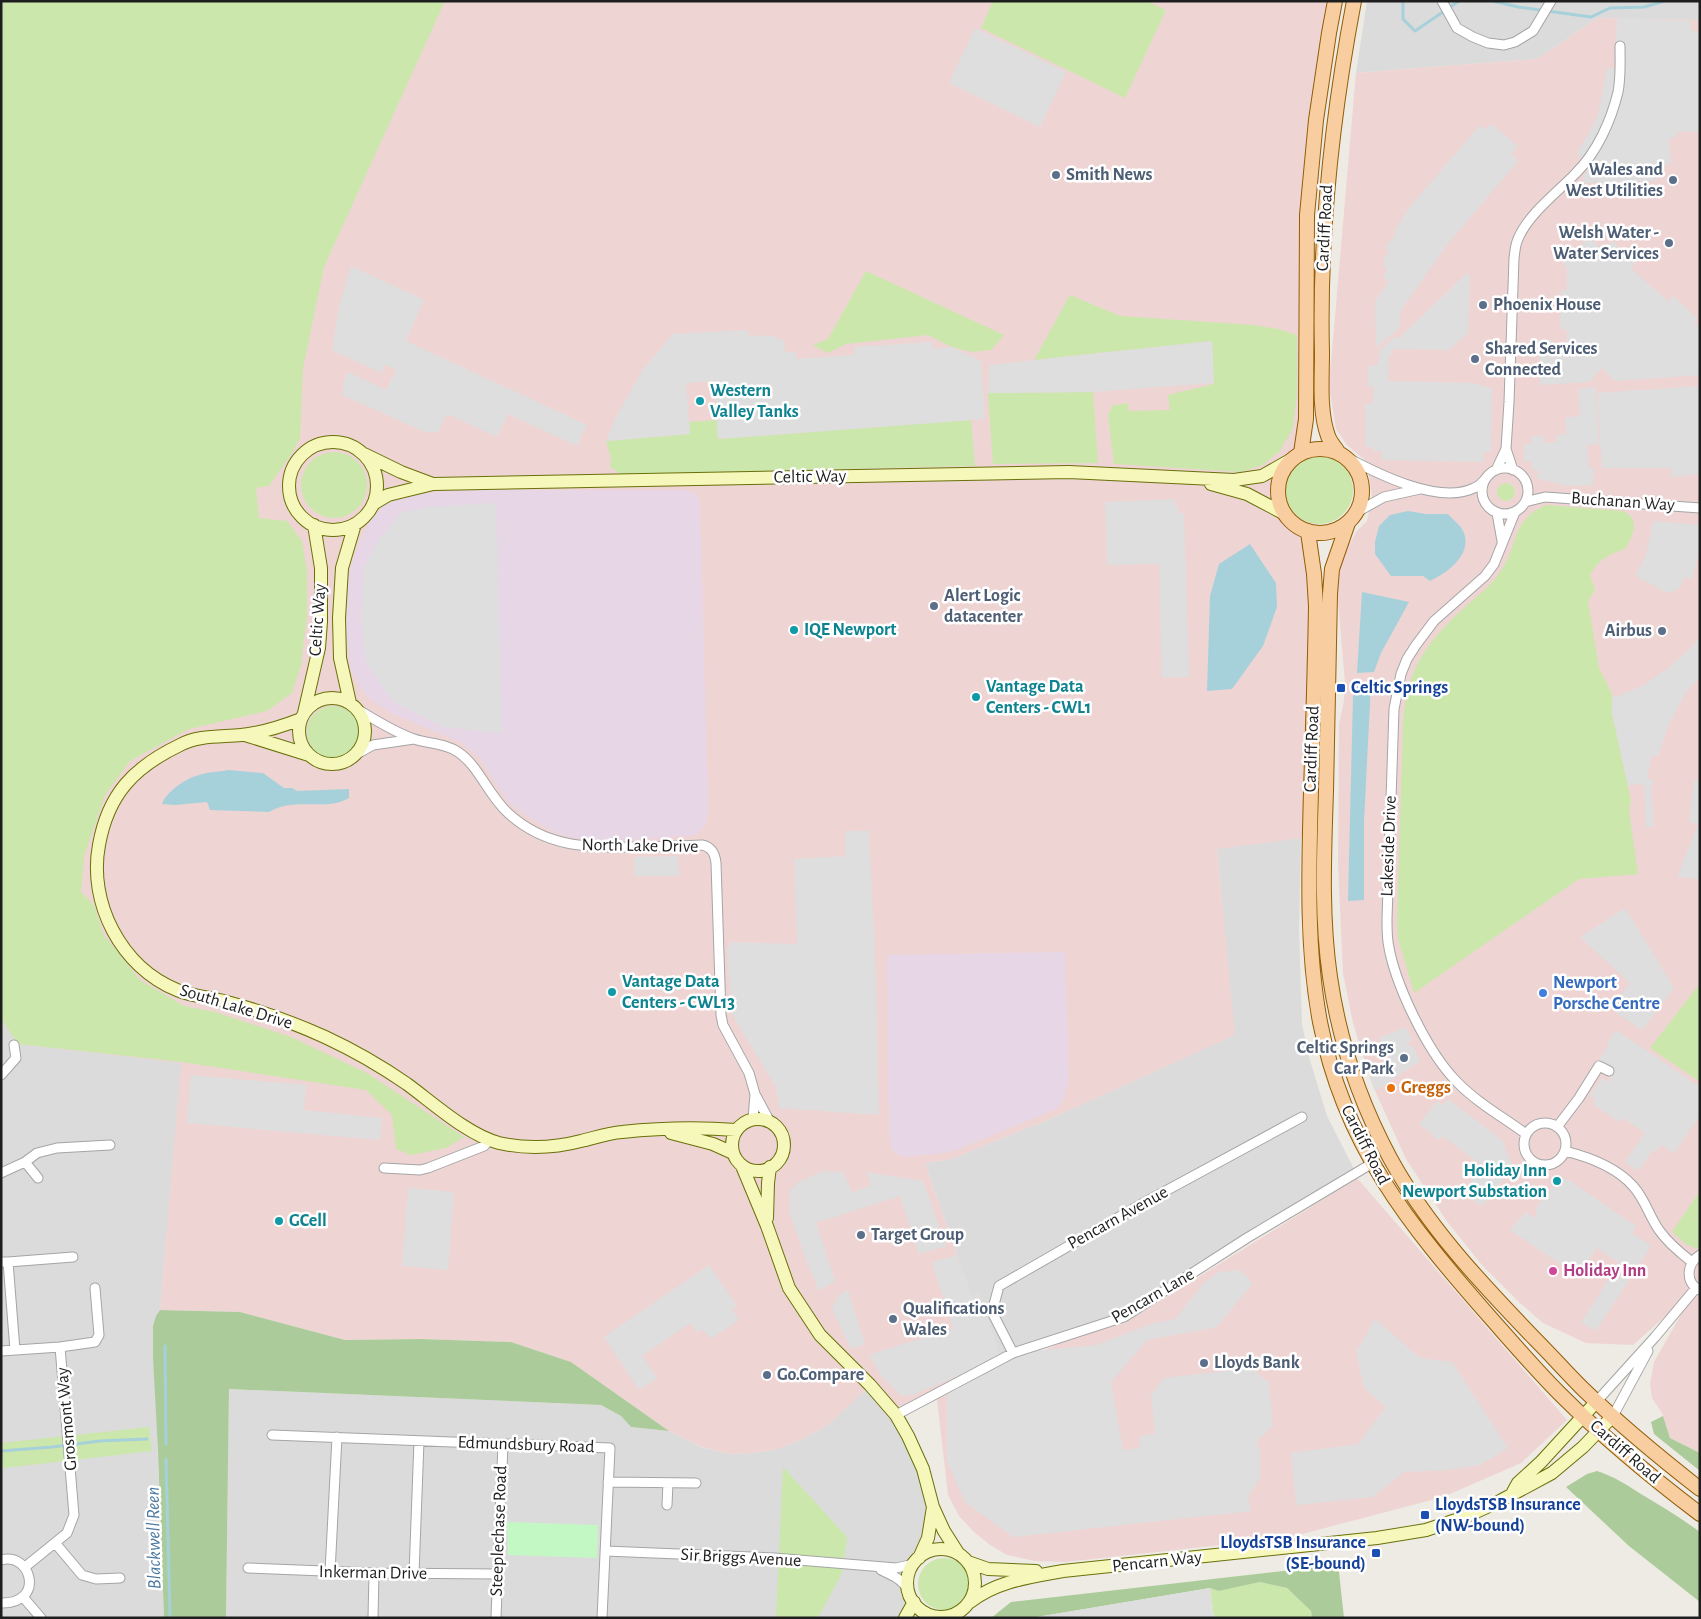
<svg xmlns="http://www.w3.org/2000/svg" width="1701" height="1619" font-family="'Alegreya Sans',sans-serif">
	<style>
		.residential { fill: #dcdbdb }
		.commercial { fill: #efd4d4 }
		.industrial { fill: #e7d6e5 }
		.grass { fill: #cbe7ac }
		.forest { fill: #abcc9a }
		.park { fill: #c3f7c4 }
		.parking { fill: #dedede }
		.water { fill: #a6d1da }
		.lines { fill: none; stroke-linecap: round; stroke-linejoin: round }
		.stream { stroke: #a6d1da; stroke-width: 3 }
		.street-casing { stroke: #a5a5a5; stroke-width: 11 }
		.secondary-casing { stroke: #697009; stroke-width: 14 }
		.primary-casing { stroke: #915d06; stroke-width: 16 }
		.street { stroke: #fff; stroke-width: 9 }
		.secondary { stroke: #f6f7ba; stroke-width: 12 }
		.primary { stroke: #f8cea0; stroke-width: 14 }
		.service-dot { fill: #5c6f8a; stroke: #fff; stroke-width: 2 }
		.culture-dot { fill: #0f9aa8; stroke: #fff; stroke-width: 2 }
		.transit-dot { fill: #1a4fb4; stroke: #fff; stroke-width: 2 }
		.shop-dot { fill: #3f7fe0; stroke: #fff; stroke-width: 2 }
		.food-dot { fill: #e8710a; stroke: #fff; stroke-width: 2 }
		.hotel-dot { fill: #d1479c; stroke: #fff; stroke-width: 2 }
		.labels { text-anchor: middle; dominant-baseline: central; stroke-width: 5; stroke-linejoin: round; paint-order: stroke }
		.service-label { font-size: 18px; font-weight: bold; fill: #4e5e75; stroke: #fff; text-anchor: start }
		.street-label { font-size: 18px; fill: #1e1e1e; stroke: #fff }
		.culture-label { font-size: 18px; font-weight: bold; fill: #0d838f; stroke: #fff; text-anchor: start }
		.transit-label { font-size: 18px; font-weight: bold; fill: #164399; stroke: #fff; text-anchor: start }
		.shop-label { font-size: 18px; font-weight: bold; fill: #366cbe; stroke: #fff; text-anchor: start }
		.food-label { font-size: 18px; font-weight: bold; fill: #c56008; stroke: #fff; text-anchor: start }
		.hotel-label { font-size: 18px; font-weight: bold; fill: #b23c85; stroke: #fff; text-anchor: start }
		.water-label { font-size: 19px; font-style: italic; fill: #4b7aa1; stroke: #fff }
	</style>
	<rect width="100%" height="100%" fill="#eeeae4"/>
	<path class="residential" d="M1367,1H1700V20L1598,18L1537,59L1356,73Z
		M1301,838L1299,930L1302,1024L1309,1057L1327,1116L1356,1173L1124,1317L1001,1360L979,1293L971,1295L925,1163L951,1159L1050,1119L1234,1035L1217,848Z
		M1,1019L18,1044L182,1062L160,1310L156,1316L153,1327L164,1618H1Z
		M870,1385L896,1415L933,1507L909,1574L908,1590L914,1602L905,1618H226L229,1389L601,1405L621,1416L631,1427L669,1431L701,1447L731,1454L753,1453L778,1449L804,1438L829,1424Z"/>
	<path class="commercial" d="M1,1H1335L1316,120L1301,453L1285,467L1280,477L1277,494L1284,514L1296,527L1308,532L1314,574L1310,837L1217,849L1235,1035L1050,1119L951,1159L925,1163L971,1295L979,1292L1001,1360L896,1415L870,1386L829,1424L804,1438L778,1449L753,1453L731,1454L702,1447L669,1431L571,1362L511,1342L420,1339L345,1340L240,1312L160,1310L181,1063L18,1044L1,1019Z
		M1598,18L1700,20V1453L1670,1438L1662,1413L1652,1398L1650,1384L1654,1362L1695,1290L1633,1345L1586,1343L1543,1323L1519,1302L1482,1265L1446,1220L1406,1159L1372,1084L1353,1023L1343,973L1338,863L1339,724L1344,701L1345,683L1337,590L1340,569L1346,551L1356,532L1367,521L1372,497L1367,462L1347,445L1336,429L1329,386L1356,73L1537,59Z
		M1357,1178L1567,1420L1521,1463L1443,1497L1287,1538L1065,1562L1035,1561L1007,1555L990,1545L974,1532L959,1516L948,1495L937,1399L1069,1339L1125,1323Z"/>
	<path class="industrial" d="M487,490H685L694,493L700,500L708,805L707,822L697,835L646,839L587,841L558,834L537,823L509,803L478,756L460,742L393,714L371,700L361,689L350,667L346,630L347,578L358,545L370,520L385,505L405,496L436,492Z
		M1065,952L1069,1081L1063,1101L1056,1109L951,1152L904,1157L897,1154L893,1150L889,1136L887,955Z"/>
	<path class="grass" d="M1,1H445L324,267L303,368L300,438L292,453L269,486L256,488L259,518L287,521L302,541L307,571V616L301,665L292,693L267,711L189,729L130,761L105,795L84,856L81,892L94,905L103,934L140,980L184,1006L215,1012L291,1037L367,1073L464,1137L446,1148L411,1155L396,1149L392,1115L366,1090L182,1062L18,1044L1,1019Z
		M993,1H1147L1166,10L1125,98L981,28Z
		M866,271L1004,335L991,350L972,352L952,347L928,335L846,344L828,353L813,345L828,339Z
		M1070,295L1120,316L1253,325L1278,329L1297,335V393L1293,428L1280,451L1263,465L1241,472L1114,464L1108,415L1113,405L1128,403L1129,411L1170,410L1168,395L1214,384L1212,341L1034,360Z
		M1093,392L1098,463L993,464L988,393Z
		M717,420L718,439L971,420L975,466L620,474L610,467L611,458L606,441L690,434L689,422Z
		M301 485a33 33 0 1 1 66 0a33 33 0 1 1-66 0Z
		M1285 490a34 34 0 1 1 68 0a34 34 0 1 1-68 0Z
		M1497 492a9 9 0 1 1 18 0a9 9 0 1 1-18 0Z
		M1546,505L1623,511C1641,519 1633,536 1625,549C1609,554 1598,560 1590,575L1595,590L1588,601L1599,668L1612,694V713L1631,800L1629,810L1638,874L1579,879L1414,993L1398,938L1397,924L1403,722C1408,667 1425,644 1465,607C1477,596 1491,586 1500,572C1520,544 1509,522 1546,505Z
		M307 732a26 26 0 1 1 52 0a26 26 0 1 1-52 0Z
		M1698,986L1700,987V1082L1650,1048Z
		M1700,1191V1249H1699L1687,1245L1672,1232Z
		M149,1427L152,1451L4,1468L1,1466V1443Z
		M783,1467L847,1537L842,1573L818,1618H776Z
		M918 1584a26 26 0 1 1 52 0a26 26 0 1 1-52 0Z
		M1260,1582L1287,1588L1311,1611L1312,1618H1214L1210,1588L1219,1591Z"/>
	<path class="forest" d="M160,1310L240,1312L345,1340L420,1339L511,1342L571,1362L669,1431L631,1427L621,1416L601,1405L229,1389L226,1618H164L158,1452L153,1357V1326L156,1316Z
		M1663,1416L1670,1438L1700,1453V1471L1654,1434L1651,1422Z
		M1597,1471C1613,1476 1627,1485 1641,1494C1661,1506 1681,1518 1700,1532V1602L1629,1546L1566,1487L1587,1474Z
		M1336,1565L1339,1572L1344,1618H1312L1311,1611L1287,1588L1260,1582L1219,1591L1210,1588L1031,1618H991L1011,1602Z"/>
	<path class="park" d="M507,1522L598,1525L597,1558L508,1555Z"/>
	<path class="parking" d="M1617,18L1690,21L1691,31H1700V131L1677,132V137L1669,138L1671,164L1661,165L1656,171V181L1583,183V177L1591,163L1582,159L1577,153L1589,133L1598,115L1607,68L1615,69Z
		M975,28L1066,72L1040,127L949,83Z
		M1491,124L1518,146L1511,154L1518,161L1447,245L1401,310L1399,329L1376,347L1375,301L1389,282L1383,277L1387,271L1384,266V260L1389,251L1385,248L1396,234L1394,232L1409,208L1480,125L1486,129Z
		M1590,237L1602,250L1612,241L1635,262L1631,269L1668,301L1673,296L1698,319L1693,323L1697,326L1700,324V375L1615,381L1602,368L1589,382L1540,385V356H1530L1531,340H1553V347H1546L1549,350L1560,349L1566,347L1567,330L1560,329L1561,290H1567V268L1562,263Z
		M351,266L424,300L406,341L587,425L577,446L508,414L497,437L447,414L438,432H425L342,395L344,381L348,372L386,390L396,370L385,365L381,373L332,350L339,306Z
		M1466,274L1470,276L1468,333L1449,350L1393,349L1392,354L1389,355L1388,381L1471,383L1492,388L1491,451L1484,453L1483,462L1382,460V451H1373V447H1365V403L1373,404L1374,387H1368V366L1378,365L1380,350L1394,337L1399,338Z
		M748,330L749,337L770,335L784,341L785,352H796V359L854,355V347L932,342L933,349L952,347L981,361L985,419L718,439L714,381L686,383L690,434L606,441L616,417L643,369L673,334Z
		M1212,341L1214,383L1093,392L988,393L989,365Z
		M1700,386V474L1671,477V468H1602L1597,393Z
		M1595,387L1599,444L1587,445L1589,467L1594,469L1593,485L1566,486L1536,478L1539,471L1532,469V461L1524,462V444H1531V437L1544,436V443L1557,442L1556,435L1567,434L1565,418L1580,416L1578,389Z
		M1175,499V506L1178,507V513H1184L1189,677L1162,678L1159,564L1107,565L1105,502Z
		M496,503L502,733L443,727L393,701L366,663L361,617L364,567L380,538L401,513L430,507Z
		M1655,521L1700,525L1699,553L1692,579L1684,577L1683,583L1678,589L1668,593L1635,576L1646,555L1652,526Z
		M1700,637V677L1686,692L1668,726L1658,756L1652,755L1647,778L1653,780L1651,789L1654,825L1646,828L1644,785L1636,784L1628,786L1612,713V697L1618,696L1644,685L1671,666L1692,647Z
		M1694,780L1700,781V879L1677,877L1698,824L1689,822Z
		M845,831H869L876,979L879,1115L779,1108L776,1087L732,1015L727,950L731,942L797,944L794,859L845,856Z
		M678,856L679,876H634V857Z
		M1625,908L1674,988L1642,1030L1611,1009L1630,983L1580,937Z
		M1406,1027L1412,1040L1407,1043L1408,1046H1413L1420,1061L1375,1091L1367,1068L1390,1059L1379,1038Z
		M1616,1030L1700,1087V1115L1674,1153L1661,1145L1656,1152L1653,1150L1638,1171L1625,1162L1645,1133L1623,1118L1619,1122L1593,1104L1596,1100L1590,1096L1602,1078L1608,1082L1611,1078L1607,1074L1611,1067L1599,1059L1608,1046L1607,1044Z
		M191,1075L306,1085L304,1110L382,1118L380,1140L187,1123Z
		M1448,1099L1502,1140L1513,1168L1482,1206L1463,1193L1482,1165L1442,1136L1439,1140L1419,1124L1437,1101L1443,1105Z
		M823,1171L843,1172L852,1192L871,1186L866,1172L923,1181L946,1246L919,1254L900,1196L816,1223L835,1281L819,1291L806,1260L790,1213V1191L797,1183Z
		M1567,1179L1636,1226L1632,1233L1651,1246L1596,1331L1581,1323L1619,1263L1597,1248L1578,1276L1510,1230L1526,1212L1536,1219V1208L1556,1182Z
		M408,1188L454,1192L448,1270L402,1266Z
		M957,1255L971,1295L979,1292L1000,1356L972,1370L913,1395L902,1396L882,1377L869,1355L953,1328L932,1262Z
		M709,1265L737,1306L732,1309L739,1320L710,1339L703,1329L697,1333L690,1323L642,1356L657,1378L639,1390L604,1337Z
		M1240,1270L1253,1283L1217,1327L1147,1340L1111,1382L1123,1450L1140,1448L1139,1436L1155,1434L1151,1395L1164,1378L1251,1368L1269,1383L1273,1426L1256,1442L1260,1450V1479L1248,1496L1251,1511L1013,1537L965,1502L947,1461V1395L1024,1352L1096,1345L1154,1323L1175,1319L1205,1282L1219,1272Z
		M848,1290L865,1344L851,1349L832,1309L839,1295Z
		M1375,1319L1420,1358L1452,1362L1508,1448L1480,1465L1448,1470L1404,1472L1373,1497L1296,1505L1291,1453L1358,1444L1386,1407L1364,1388L1356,1352Z
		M1210,1588L1214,1618H1031Z"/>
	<path class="water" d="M1408,511L1426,514H1448C1453,520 1461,525 1464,533C1472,555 1447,573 1430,581L1423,576H1391L1375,554V542L1379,526L1390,515Z
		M1250,544L1276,583L1277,607L1263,646L1232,689L1207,691L1210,596L1219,564Z
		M1362,592L1409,602L1381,653L1374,672L1357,673Z
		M1358,681L1371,684L1364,822V900L1348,901L1353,696Z
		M228,770L263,773L284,788H292L297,791L349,789V798C326,812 296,796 269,812L210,810L207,802L175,805L162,804C166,792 184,780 196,776C206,772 218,772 228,770Z"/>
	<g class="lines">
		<path class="stream" d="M1401,1L1403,2V19L1415,31L1459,1
			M1493,1L1518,7L1591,17L1610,8L1644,7L1665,1
			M165,1346L166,1444
			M1,1451L52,1447L100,1441L147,1439
			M166,1459L170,1618"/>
		<defs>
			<path id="street" d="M1442,1L1457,28L1473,37L1488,43L1504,45L1515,42L1533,31L1551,1
				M1506,449L1513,470
				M1346,457C1378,474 1439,505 1474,488C1479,486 1483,482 1486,478
				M1482 491a23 23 0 1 1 46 0a23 23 0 1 1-46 0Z
				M1496,470L1506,449L1509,402L1514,258C1515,252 1515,245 1518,239C1528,214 1558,192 1576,173C1597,152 1611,121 1618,92C1621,77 1620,61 1620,46
				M1525,502L1545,497L1700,508
				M1357,512L1384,497L1420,489
				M1515,512L1494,564L1485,576L1434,621L1416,645L1407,659L1401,674L1394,709L1387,919C1387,926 1387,934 1388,942C1394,983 1427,1051 1456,1081C1476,1102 1503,1117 1526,1134
				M1497,513L1502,541
				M357,709C375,720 394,732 414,739C429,744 445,743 458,752C479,766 488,795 508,813C545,847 587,848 634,847C656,847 679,846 702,845C712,847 715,854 716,863L721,1015L723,1025L749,1073L755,1094L770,1122
				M355,755L373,745L414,739
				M1,1075L16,1058L14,1045
				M753,1119L755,1094
				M1524 1144a21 21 0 1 1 42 0a21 21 0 1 1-42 0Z
				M1557,1127L1579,1098L1599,1066L1609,1071
				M1565,1151C1589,1157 1617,1168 1633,1186C1645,1199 1649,1216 1659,1230C1668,1243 1679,1252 1692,1262
				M25,1162L37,1153L57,1148L110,1145
				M384,1168L420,1170L428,1168L484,1146L490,1139
				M1,1173L25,1162L38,1178
				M1,1262H8L15,1350
				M8,1262L73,1257
				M1700,1290C1684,1283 1687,1263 1700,1255
				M1,1351L60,1347L95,1342L99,1335L95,1288
				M1013,1353L992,1312L999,1286L1147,1201L1302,1117
				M1597,1401L1655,1337L1696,1288
				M896,1415L1013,1353L1124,1317L1247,1238L1371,1164
				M1613,1416L1648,1351
				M272,1435L610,1448L602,1618
				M608,1482L696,1483
				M667,1505L668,1483
				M56,1544L82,1575L96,1579L120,1578
				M605,1551L774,1558L896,1568L914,1564
				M1,1560C31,1551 46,1604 1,1603
				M25,1567L67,1533L74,1515L60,1347
				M248,1568L374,1573L498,1574
				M881,1570C892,1575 902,1579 908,1590
				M330,1572L337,1437
				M414,1574L419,1441
				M23,1597L41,1618
				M373,1618L374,1573
				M496,1618L503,1444"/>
			<path id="secondary" d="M289 486a44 44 0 1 1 88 0a44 44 0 1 1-88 0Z
				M364,454L401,472L433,484
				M1211,484L1247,494L1283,513
				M373,504L388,495L433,484L1069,472L1234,480L1262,476L1292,459
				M299 731a33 33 0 1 1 66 0a33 33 0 1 1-66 0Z
				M350,703L340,658L339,618L342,568L355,524
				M304,713L319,648L321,622V568L314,525
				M301,719C283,726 261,733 241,735C221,737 198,735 180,745C134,767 108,794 99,845C88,903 121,967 177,990C193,997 211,997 227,1002C261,1011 294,1023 325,1037C353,1050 381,1066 407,1084C433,1103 468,1135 499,1143C526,1149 554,1148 581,1141C594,1138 608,1133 622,1132C660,1128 698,1127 736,1130
				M245,735L309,755
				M732 1145a26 26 0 1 1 52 0a26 26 0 1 1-52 0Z
				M671,1133L713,1144L733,1153
				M742,1166L767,1226L789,1288L820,1335L870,1385L896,1415L908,1436L923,1469L933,1507L944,1531L958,1553
				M767,1218L768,1183L770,1167
				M1513,1492L1518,1483L1541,1462L1597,1401
				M907 1583a34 34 0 1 1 68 0a34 34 0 1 1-68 0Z
				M919,1558L928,1538L933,1507
				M968,1562L988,1569L1036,1571
				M970,1602C997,1581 1030,1577 1063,1571L1377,1538L1426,1530L1465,1517L1500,1501L1552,1473L1583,1447L1613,1416
				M905,1618L914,1602"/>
			<path id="primary" d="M1278 491a42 42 0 1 1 84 0a42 42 0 1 1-84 0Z
				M1338,452C1335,447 1330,442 1328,436C1319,411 1322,379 1322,353C1319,235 1332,117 1354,1
				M1301,453L1306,419L1307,215L1316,120L1329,33L1335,1
				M1348,523L1332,569L1330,594C1329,660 1327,725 1326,791C1324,853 1321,916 1330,977C1339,1040 1360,1102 1390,1158C1427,1226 1482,1284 1535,1339C1551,1355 1566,1372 1582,1388C1619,1424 1659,1457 1700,1489
				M1308,532L1314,574L1316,606C1315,668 1313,729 1311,791C1309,868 1306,947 1320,1022C1344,1145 1409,1225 1489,1316C1512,1342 1535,1369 1560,1394C1603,1437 1651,1477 1700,1514"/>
		</defs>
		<use href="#street" class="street-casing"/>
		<use href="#secondary" class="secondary-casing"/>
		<use href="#primary" class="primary-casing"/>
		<use href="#street" class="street"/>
		<use href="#secondary" class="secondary"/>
		<use href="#primary" class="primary"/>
	</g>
	<g class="service-dot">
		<circle cx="1056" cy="175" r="5"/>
		<circle cx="1673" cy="180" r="5"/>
		<circle cx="1669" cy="243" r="5"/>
		<circle cx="1483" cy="305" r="5"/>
		<circle cx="1475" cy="359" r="5"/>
		<circle cx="934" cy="606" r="5"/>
		<circle cx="1662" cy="631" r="5"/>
		<circle cx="1404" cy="1058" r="5"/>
		<circle cx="861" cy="1235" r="5"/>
		<circle cx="893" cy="1319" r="5"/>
		<circle cx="1204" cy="1363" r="5"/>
		<circle cx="767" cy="1375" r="5"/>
	</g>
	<g class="culture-dot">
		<circle cx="700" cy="401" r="5"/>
		<circle cx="794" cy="630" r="5"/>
		<circle cx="976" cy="697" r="5"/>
		<circle cx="612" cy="992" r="5"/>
		<circle cx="1557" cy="1181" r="5"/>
		<circle cx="279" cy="1221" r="5"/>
	</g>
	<g class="transit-dot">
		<rect x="1336" y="683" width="10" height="10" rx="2.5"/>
		<rect x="1420" y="1510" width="10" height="10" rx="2.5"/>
		<rect x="1371" y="1548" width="10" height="10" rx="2.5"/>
	</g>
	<circle class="shop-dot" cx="1543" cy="993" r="5"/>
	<circle class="food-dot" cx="1391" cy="1088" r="5"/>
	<circle class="hotel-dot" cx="1553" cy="1271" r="5"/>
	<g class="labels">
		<g class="service-label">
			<text x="1663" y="170" text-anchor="end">Wales and<tspan x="1663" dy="21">West Utilities</tspan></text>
			<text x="1066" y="175">Smith News</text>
			<text x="1659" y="233" text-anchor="end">Welsh Water -<tspan x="1659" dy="21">Water Services</tspan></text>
			<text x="1493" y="305">Phoenix House</text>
			<text x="1485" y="349">Shared Services<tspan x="1485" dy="21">Connected</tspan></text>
			<text x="944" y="596">Alert Logic<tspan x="944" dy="21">datacenter</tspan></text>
			<text x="1652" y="631" text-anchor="end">Airbus</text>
			<text x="1394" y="1048" text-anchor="end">Celtic Springs<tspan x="1394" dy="21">Car Park</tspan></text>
			<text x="871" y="1235">Target Group</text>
			<text x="903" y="1309">Qualifications<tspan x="903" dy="21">Wales</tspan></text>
			<text x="1214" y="1363">Lloyds Bank</text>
			<text x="777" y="1375">Go.Compare</text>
		</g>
		<g class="street-label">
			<text transform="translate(1325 228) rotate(-87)">Cardiff Road</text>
			<text transform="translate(810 477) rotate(-1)">Celtic Way</text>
			<text transform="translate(1623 502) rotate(4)">Buchanan Way</text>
			<text transform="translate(318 620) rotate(-86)">Celtic Way</text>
			<text transform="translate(1312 749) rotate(-88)">Cardiff Road</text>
			<text transform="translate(640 846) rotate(1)">North Lake Drive</text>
			<text transform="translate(1389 846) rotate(-88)">Lakeside Drive</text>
			<text transform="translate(236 1007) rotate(17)">South Lake Drive</text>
			<text transform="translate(1365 1145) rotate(63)">Cardiff Road</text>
			<text transform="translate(1118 1218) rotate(-29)">Pencarn Avenue</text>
			<text transform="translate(1153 1296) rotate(-30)">Pencarn Lane</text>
			<text transform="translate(67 1419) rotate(-95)">Grosmont Way</text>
			<text transform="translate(526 1445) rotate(2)">Edmundsbury Road</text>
			<text transform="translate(1625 1452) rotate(41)">Cardiff Road</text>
			<text transform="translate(499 1531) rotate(-88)">Steeplechase Road</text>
			<text transform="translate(741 1558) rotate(3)">Sir Briggs Avenue</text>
			<text transform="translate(1157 1562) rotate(-6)">Pencarn Way</text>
			<text transform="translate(373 1573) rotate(1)">Inkerman Drive</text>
		</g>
		<g class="culture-label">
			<text x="710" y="391">Western<tspan x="710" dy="21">Valley Tanks</tspan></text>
			<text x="804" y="630">IQE Newport</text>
			<text x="986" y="687">Vantage Data<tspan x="986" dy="21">Centers - CWL1</tspan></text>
			<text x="622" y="982">Vantage Data<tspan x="622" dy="21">Centers - CWL13</tspan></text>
			<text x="1547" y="1171" text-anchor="end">Holiday Inn<tspan x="1547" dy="21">Newport Substation</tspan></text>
			<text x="289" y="1221">GCell</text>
		</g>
		<g class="transit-label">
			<text x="1351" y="688">Celtic Springs</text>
			<text x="1435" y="1505">LloydsTSB Insurance<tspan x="1435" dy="21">(NW-bound)</tspan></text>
			<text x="1366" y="1543" text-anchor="end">LloydsTSB Insurance<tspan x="1366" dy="21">(SE-bound)</tspan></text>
		</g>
		<g class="shop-label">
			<text x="1553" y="983">Newport<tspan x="1553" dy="21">Porsche Centre</tspan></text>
		</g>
		<g class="food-label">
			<text x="1401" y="1088">Greggs</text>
		</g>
		<g class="hotel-label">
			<text x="1563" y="1271">Holiday Inn</text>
		</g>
		<g class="water-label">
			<text transform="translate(154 1538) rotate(-91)">Blackwell Reen</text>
		</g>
	</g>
	<rect width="1701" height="1619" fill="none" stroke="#1e1e1e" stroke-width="5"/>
</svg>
